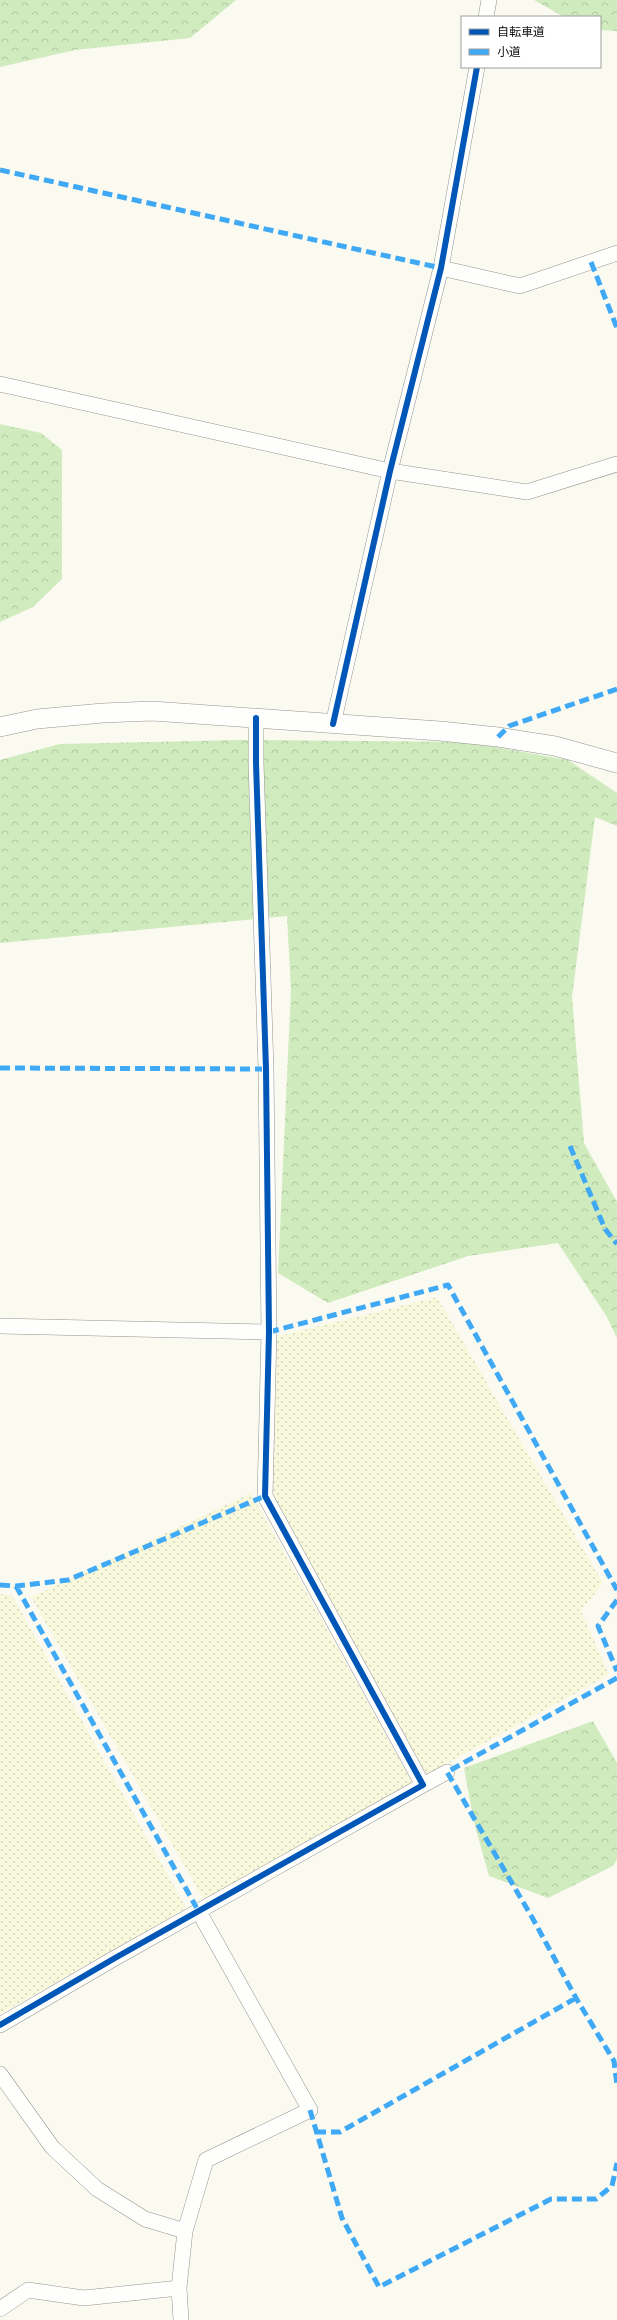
<svg xmlns="http://www.w3.org/2000/svg" width="617" height="2320" font-family="'Playfair Display','Noto Sans JP',serif">
	<style>
		.farmland { fill: url(#farmland-dots) }
		.forest { fill: url(#forest-crowns) }
		.lines { fill: none; stroke-linecap: round; stroke-linejoin: round }
		.minor-casing { stroke: #949490; stroke-width: 16 }
		.tertiary-casing { stroke: #949490; stroke-width: 20 }
		.minor { stroke: #fefefd; stroke-width: 15 }
		.tertiary { stroke: #fefefd; stroke-width: 19 }
		.quiet { stroke: #3fa9f5; stroke-width: 5; stroke-dasharray: 10 5; stroke-linecap: butt }
		.cycleway-casing { stroke: #fff; stroke-width: 8 }
		.cycleway { stroke: #0057b8; stroke-width: 6 }
	</style>
	<defs>
		<pattern id="farmland-dots" width="8" height="8" patternUnits="userSpaceOnUse"><rect width="8" height="8" fill="#f8f8dc"/><path d="M2 2h.1M6 6h.1" fill="none" stroke="#d3d3bc" stroke-width="1.8" stroke-linecap="round"/></pattern>
		<pattern id="forest-crowns" width="20" height="18" patternUnits="userSpaceOnUse"><rect width="20" height="18" fill="#d0ebbd"/><path d="M2 6a3 3 0 1 1 6 0M12 15a3 3 0 1 1 6 0" fill="none" stroke="#b1c8a1"/></pattern>
	</defs>
	<rect width="100%" height="100%" fill="#fbfaf1"/>
	<path class="farmland" d="M437,1297L603,1583L581,1611L609,1675L426,1775L322,1590L273,1494L271,1338Z
		M251,1493L413,1784L204,1900L31,1597Z
		M0,1594L12,1595L186,1908L0,2014Z"/>
	<path class="forest" d="M0,0H236L190,38L75,50L0,67Z
		M534,0H617V31L600,30V17H564Z
		M0,424L41,433L62,450V579L33,607L0,622Z
		M240,740L468,742L568,760L617,793V826L595,817L572,997L584,1143L617,1202V1338L607,1317L558,1243L468,1256L328,1303L278,1273L291,990L287,916L0,943V760L60,744Z
		M593,1721L617,1763V1859L613,1866L548,1898L489,1876L474,1822L464,1768Z"/>
	<g class="lines">
		<defs>
			<path id="minor" d="M486,17L489,0
				M441,268L520,286L617,253
				M0,384L390,471L527,492L617,464
				M333,724L390,471L441,268L477,67
				M0,1326L269,1332
				M423,1785L447,1772
				M0,2025L115,1958L423,1785L265,1496L269,1332L266,1069L256,763V718
				M0,2074L52,2147L97,2189L145,2219L185,2231
				M0,2309L28,2290L84,2298L179,2288
				M181,2320L179,2288L185,2231L206,2160L310,2110L199,1912"/>
			<path id="tertiary" d="M0,727L37,719L103,713L152,711L440,731L498,737L555,746L617,763"/>
		</defs>
		<use href="#minor" class="minor-casing"/>
		<use href="#tertiary" class="tertiary-casing"/>
		<use href="#minor" class="minor"/>
		<use href="#tertiary" class="tertiary"/>
		<path class="quiet" d="M0,170L441,268
			M591,262L617,328
			M498,737L509,726L617,689
			M0,1068L266,1069
			M570,1146L605,1229L617,1244
			M269,1332L448,1285L617,1590
			M0,1585L16,1586L68,1580L265,1496
			M16,1586L199,1912
			M617,1600L598,1626L617,1671
			M617,1678L447,1772L533,1919L576,1998L614,2061L617,2085
			M310,2110L342,2218L379,2287L551,2199H596L612,2186L617,2163
			M316,2132H340L576,1998"/>
		<defs>
			<path id="cycleway" d="M333,724L390,471L441,268L477,67
				M0,2025L115,1958L423,1785L265,1496L269,1332L266,1069L256,763V718"/>
		</defs>
		<use href="#cycleway" class="cycleway-casing"/>
		<use href="#cycleway" class="cycleway"/>
	</g>
	<rect x="461" y="16" width="140" height="52" fill="#ffffff" stroke="#9e9e9e"/>
	<rect x="469" y="29" width="20" height="6" fill="#0057b8" stroke="#9e9e9e"/>
	<text x="497" y="36" font-size="12" fill="#0d0d0d">自転車道</text>
	<rect x="469" y="49" width="20" height="6" fill="#3fa9f5" stroke="#9e9e9e"/>
	<text x="497" y="56" font-size="12" fill="#0d0d0d">小道</text>
</svg>
